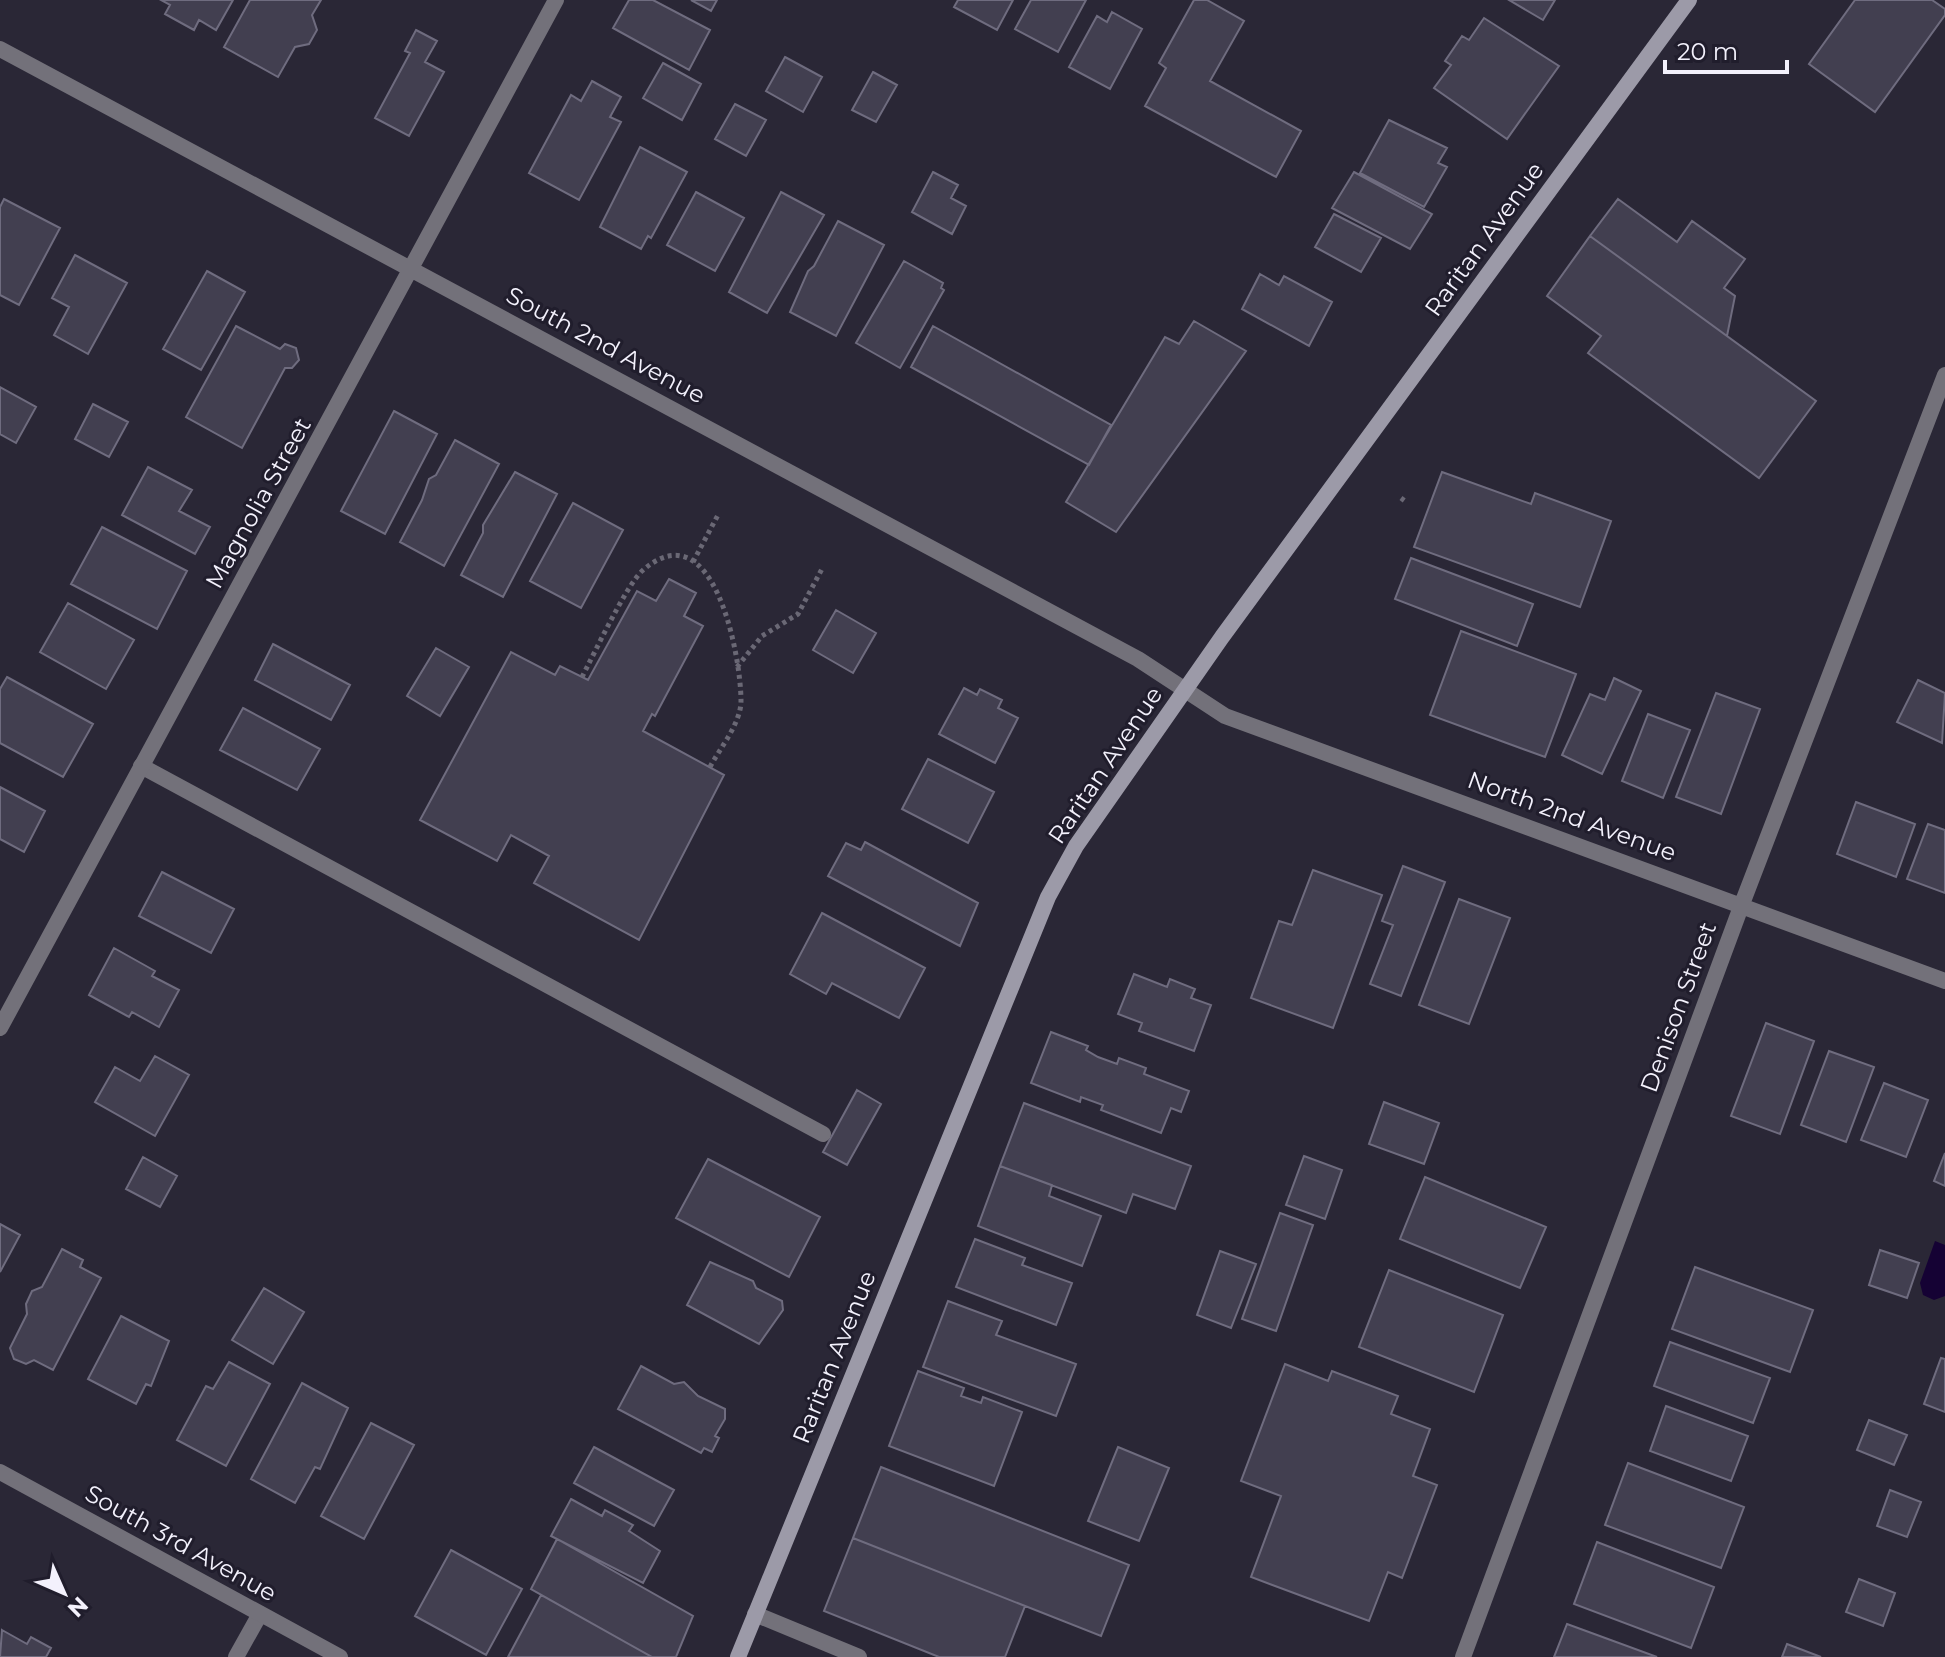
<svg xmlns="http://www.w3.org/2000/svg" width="1945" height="1657" font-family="Montserrat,sans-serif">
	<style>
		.water { fill: #150234 }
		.building { fill: #423f50; stroke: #6f6c7f; stroke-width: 2 }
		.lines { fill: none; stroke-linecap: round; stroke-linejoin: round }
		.path { stroke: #6a6875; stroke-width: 5; stroke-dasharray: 4 4; stroke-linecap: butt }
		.lane { stroke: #73717a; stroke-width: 16 }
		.street { stroke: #73717a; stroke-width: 16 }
		.secondary { stroke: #9c9aa8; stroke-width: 16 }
		.labels { text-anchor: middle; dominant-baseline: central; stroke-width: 6; stroke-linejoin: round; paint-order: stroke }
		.street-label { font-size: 24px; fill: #f3f1fc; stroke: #201d2c }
	</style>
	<rect width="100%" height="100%" fill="#2a2736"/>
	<path class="water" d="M1935,1241L1945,1245V1296L1934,1300L1923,1295L1920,1283Z"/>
	<path class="building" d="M161,0H233L216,30L199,20L194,30L165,14L170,5Z
		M250,0H321L312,15L317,30L309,44L295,47L278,77L224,47Z
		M629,0H653L710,30L689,70L613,28Z
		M691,0H717L711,11Z
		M958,0H1013L997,30L954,7Z
		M1031,0H1086L1058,52L1015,29Z
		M1194,0H1207L1244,21L1210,81L1301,131L1276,177L1145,106L1166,68L1159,63Z
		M1509,0H1555L1543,20Z
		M1855,0H1932L1945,9V15L1875,112L1809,64Z
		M1112,12L1142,29L1110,89L1069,67L1097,16L1107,22Z
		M1484,18L1559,66L1507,139L1434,88L1451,65L1445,61L1462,36L1469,40Z
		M416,30L437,41L425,62L444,72L409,136L375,118L410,53L405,51Z
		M785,57L822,77L803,112L766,91Z
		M663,63L701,84L682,120L643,98Z
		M873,72L897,85L876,122L852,110Z
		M592,81L621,97L610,117L621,122L579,200L529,173L571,95L581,101Z
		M735,104L766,120L746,156L715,139Z
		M1389,120L1447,148L1438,163L1447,167L1424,207L1360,173Z
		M640,147L687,172L651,238L648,236L641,249L600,227Z
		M933,172L958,185L951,198L966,206L952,234L912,212Z
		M1354,172L1432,214L1410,249L1332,208Z
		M696,192L744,218L715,271L667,245Z
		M781,192L824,215L767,313L729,292Z
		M4,199L60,228L19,305L0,295V207Z
		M1618,199L1677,242L1692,221L1745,259L1724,288L1735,296L1727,336L1590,236Z
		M1334,214L1381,238L1361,272L1315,247Z
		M838,221L884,245L836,336L790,312L808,271L814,266Z
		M1590,236L1816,401L1759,478L1588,353L1601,336L1547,296Z
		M75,255L127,283L88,354L54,335L69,307L52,298Z
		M904,261L943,283L941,288L944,290L900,368L856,343Z
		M207,271L245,292L201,370L163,349Z
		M1260,274L1279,285L1284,276L1332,302L1309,346L1242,309Z
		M1194,321L1246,351L1116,532L1066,502L1165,337L1179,344Z
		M236,326L280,349L285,344L296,348L299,360L292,368H285L242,448L186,417Z
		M933,326L1111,425L1089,465L911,367Z
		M0,387L36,407L16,443L0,434Z
		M93,404L128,422L109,457L75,439Z
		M394,411L437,434L385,534L341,511Z
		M455,440L499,464L444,566L400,542L422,500L429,479L436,475Z
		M148,467L192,490L179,511L210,527L195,554L122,515Z
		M515,472L557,494L503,597L461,575L483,533V525Z
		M1442,472L1531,504L1535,493L1611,521L1580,607L1414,547Z
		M573,503L623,530L581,608L530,581Z
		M102,527L187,571L157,629L71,584Z
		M1411,558L1533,604L1517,646L1395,599Z
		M669,579L696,593L684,616L703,626L655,716L652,714L643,731L724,775L639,940L534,883L549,856L511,835L497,861L420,820L511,652L555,675L560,666L588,680L637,591L656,601Z
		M68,603L134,640L106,689L40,652Z
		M836,610L876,633L853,673L813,650Z
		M1461,631L1576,674L1545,757L1430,715Z
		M273,644L350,685L331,720L255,680Z
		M436,648L469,667L440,716L407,696Z
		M7,677L93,724L63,777L0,743V689Z
		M1614,678L1641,691L1602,774L1562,755L1590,694L1605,700Z
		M1918,680L1945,693L1942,743L1897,722Z
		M964,688L977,695L980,689L1002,700L998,708L1018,718L995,763L939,734Z
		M1716,693L1760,709L1721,814L1676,797Z
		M243,708L320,749L297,790L220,750Z
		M1648,714L1690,730L1663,798L1622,781Z
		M928,759L994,792L968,843L902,809Z
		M0,787L45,811L24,852L0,839Z
		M1856,802L1915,824L1896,877L1837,854Z
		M1928,824L1945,830V893L1907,879Z
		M865,842L978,903L960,946L828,876L846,843L861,850Z
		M1403,866L1445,882L1401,996L1370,984L1393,925L1382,921Z
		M1313,870L1382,895L1333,1028L1251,998L1279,921L1292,925Z
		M162,872L234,909L211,953L139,916Z
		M1459,899L1510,918L1469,1024L1419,1005Z
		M822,913L925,968L899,1018L832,983L826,994L790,974Z
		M114,948L155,971L152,976L179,990L159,1027L132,1012L129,1017L89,995Z
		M1134,974L1167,987L1170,979L1195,989L1191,998L1211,1005L1194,1051L1139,1031L1142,1023L1118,1014Z
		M1766,1023L1814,1041L1780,1134L1731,1116Z
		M1051,1032L1088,1046L1086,1050L1098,1057L1117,1064L1119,1058L1146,1068L1144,1074L1189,1091L1181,1112L1171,1108L1161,1133L1101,1110L1103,1105L1081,1097L1080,1102L1031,1083Z
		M1829,1051L1874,1067L1846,1142L1801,1125Z
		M155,1056L189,1075L155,1136L95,1102L115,1067L140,1081Z
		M1884,1083L1928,1100L1906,1157L1861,1140Z
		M857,1090L881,1104L847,1165L823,1152Z
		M1384,1102L1439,1123L1424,1164L1369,1144Z
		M1024,1103L1191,1166L1175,1209L1133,1194L1126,1213L1000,1166Z
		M1945,1153V1186L1934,1181Z
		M1304,1156L1342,1170L1325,1219L1286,1205Z
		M143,1157L177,1176L160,1207L126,1189Z
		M708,1159L820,1217L789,1277L676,1218Z
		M1000,1166L1052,1185L1049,1196L1101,1216L1082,1266L978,1226Z
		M1425,1177L1546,1227L1520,1288L1400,1239Z
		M1280,1213L1313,1225L1276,1331L1242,1319Z
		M0,1224L20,1235L0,1272Z
		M975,1239L1025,1258L1022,1265L1072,1283L1056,1325L956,1287Z
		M62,1249L83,1260L80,1267L101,1278L53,1370L34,1360L26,1364L14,1359L10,1348L27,1314L26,1304L32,1291L42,1287Z
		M1880,1250L1919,1263L1907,1298L1869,1285Z
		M1220,1251L1256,1264L1231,1328L1197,1315Z
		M710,1262L753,1281L756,1288L782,1301L783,1310L759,1344L687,1305Z
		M1695,1267L1813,1310L1790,1372L1672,1329Z
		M1389,1270L1503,1315L1474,1392L1359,1347Z
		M264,1288L304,1312L273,1364L232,1340Z
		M948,1301L1002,1321L996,1335L1076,1364L1056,1416L923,1367Z
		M121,1316L169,1341L151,1386L146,1384L136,1404L88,1379Z
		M1670,1342L1770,1378L1753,1423L1654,1386Z
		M1941,1358L1945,1359V1412L1924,1404Z
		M229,1362L270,1384L226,1466L177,1440L206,1386L213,1389Z
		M1285,1364L1328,1381L1332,1371L1398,1396L1391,1414L1430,1429L1413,1476L1437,1485L1402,1578L1388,1572L1369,1621L1251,1577L1281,1496L1241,1481Z
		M641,1366L674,1384L684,1382L698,1396L725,1409V1419L715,1436L719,1438L712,1452L704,1448L701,1453L618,1409Z
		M918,1371L964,1388L961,1396L981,1403L983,1397L1022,1412L994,1486L889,1446Z
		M302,1383L348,1408L320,1469L315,1467L295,1503L251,1479Z
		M1666,1406L1748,1436L1731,1481L1650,1451Z
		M1869,1420L1907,1435L1894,1465L1857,1450Z
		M371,1423L414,1445L364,1539L321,1516Z
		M594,1447L674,1490L654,1526L574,1483Z
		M1118,1447L1169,1468L1139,1541L1088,1521Z
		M1628,1463L1744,1507L1721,1568L1605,1525Z
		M881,1467L1129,1565L1101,1636L853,1538Z
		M1890,1490L1921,1502L1907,1537L1877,1526Z
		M571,1499L602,1516L605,1510L633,1525L629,1531L660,1551L643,1583L551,1536Z
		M853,1538L1025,1606L1005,1657H939L824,1611Z
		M557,1539L693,1616L676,1657H652L531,1589Z
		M1597,1542L1714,1587L1691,1648L1574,1604Z
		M451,1550L522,1589L486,1655L415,1616Z
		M1859,1579L1895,1593L1883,1626L1846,1612Z
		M541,1595L652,1657H508Z
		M1567,1624L1657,1657H1554Z
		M2,1630L27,1644L31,1637L51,1648L46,1657H0Z
		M1787,1644L1821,1657H1782Z"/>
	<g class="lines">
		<path class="path" d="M1401,498L1405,501
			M693,562L719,513
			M737,667L762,636L798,614L823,567
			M582,677C594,654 626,586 642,571C714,507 741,657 741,701C741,723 720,748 710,767"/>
		<path class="lane" d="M141,766L823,1134
			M755,1614L859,1657
			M236,1657L260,1614"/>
		<path class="street" d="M0,49L1138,659L1225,716L1945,981
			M0,1028L556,0
			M0,1472L340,1657
			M1463,1657L1742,904L1945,375"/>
		<path class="secondary" d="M738,1657L1048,897L1076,846L1222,637L1689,0"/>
	</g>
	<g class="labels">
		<g class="street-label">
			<text transform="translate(1484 239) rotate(-54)">Raritan Avenue</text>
			<text transform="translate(606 345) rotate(28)">South 2nd Avenue</text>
			<text transform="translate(258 503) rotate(-61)">Magnolia Street</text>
			<text transform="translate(1105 765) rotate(-56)">Raritan Avenue</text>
			<text transform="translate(1572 816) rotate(20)">North 2nd Avenue</text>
			<text transform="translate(1678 1007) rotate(-70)">Denison Street</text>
			<text transform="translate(834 1357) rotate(-68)">Raritan Avenue</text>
			<text transform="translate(181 1543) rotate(29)">South 3rd Avenue</text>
		</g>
	</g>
	<g transform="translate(64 1593) rotate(135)" stroke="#201d2c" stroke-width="6" paint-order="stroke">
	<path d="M0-6L14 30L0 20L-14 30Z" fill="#f3f1fc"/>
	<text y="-12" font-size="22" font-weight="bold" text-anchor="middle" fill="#f3f1fc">N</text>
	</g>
	<path d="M1665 60v12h122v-12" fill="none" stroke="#f3f1fc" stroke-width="4"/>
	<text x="1677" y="60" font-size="24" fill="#f3f1fc" stroke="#201d2c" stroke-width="6" paint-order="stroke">20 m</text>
</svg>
